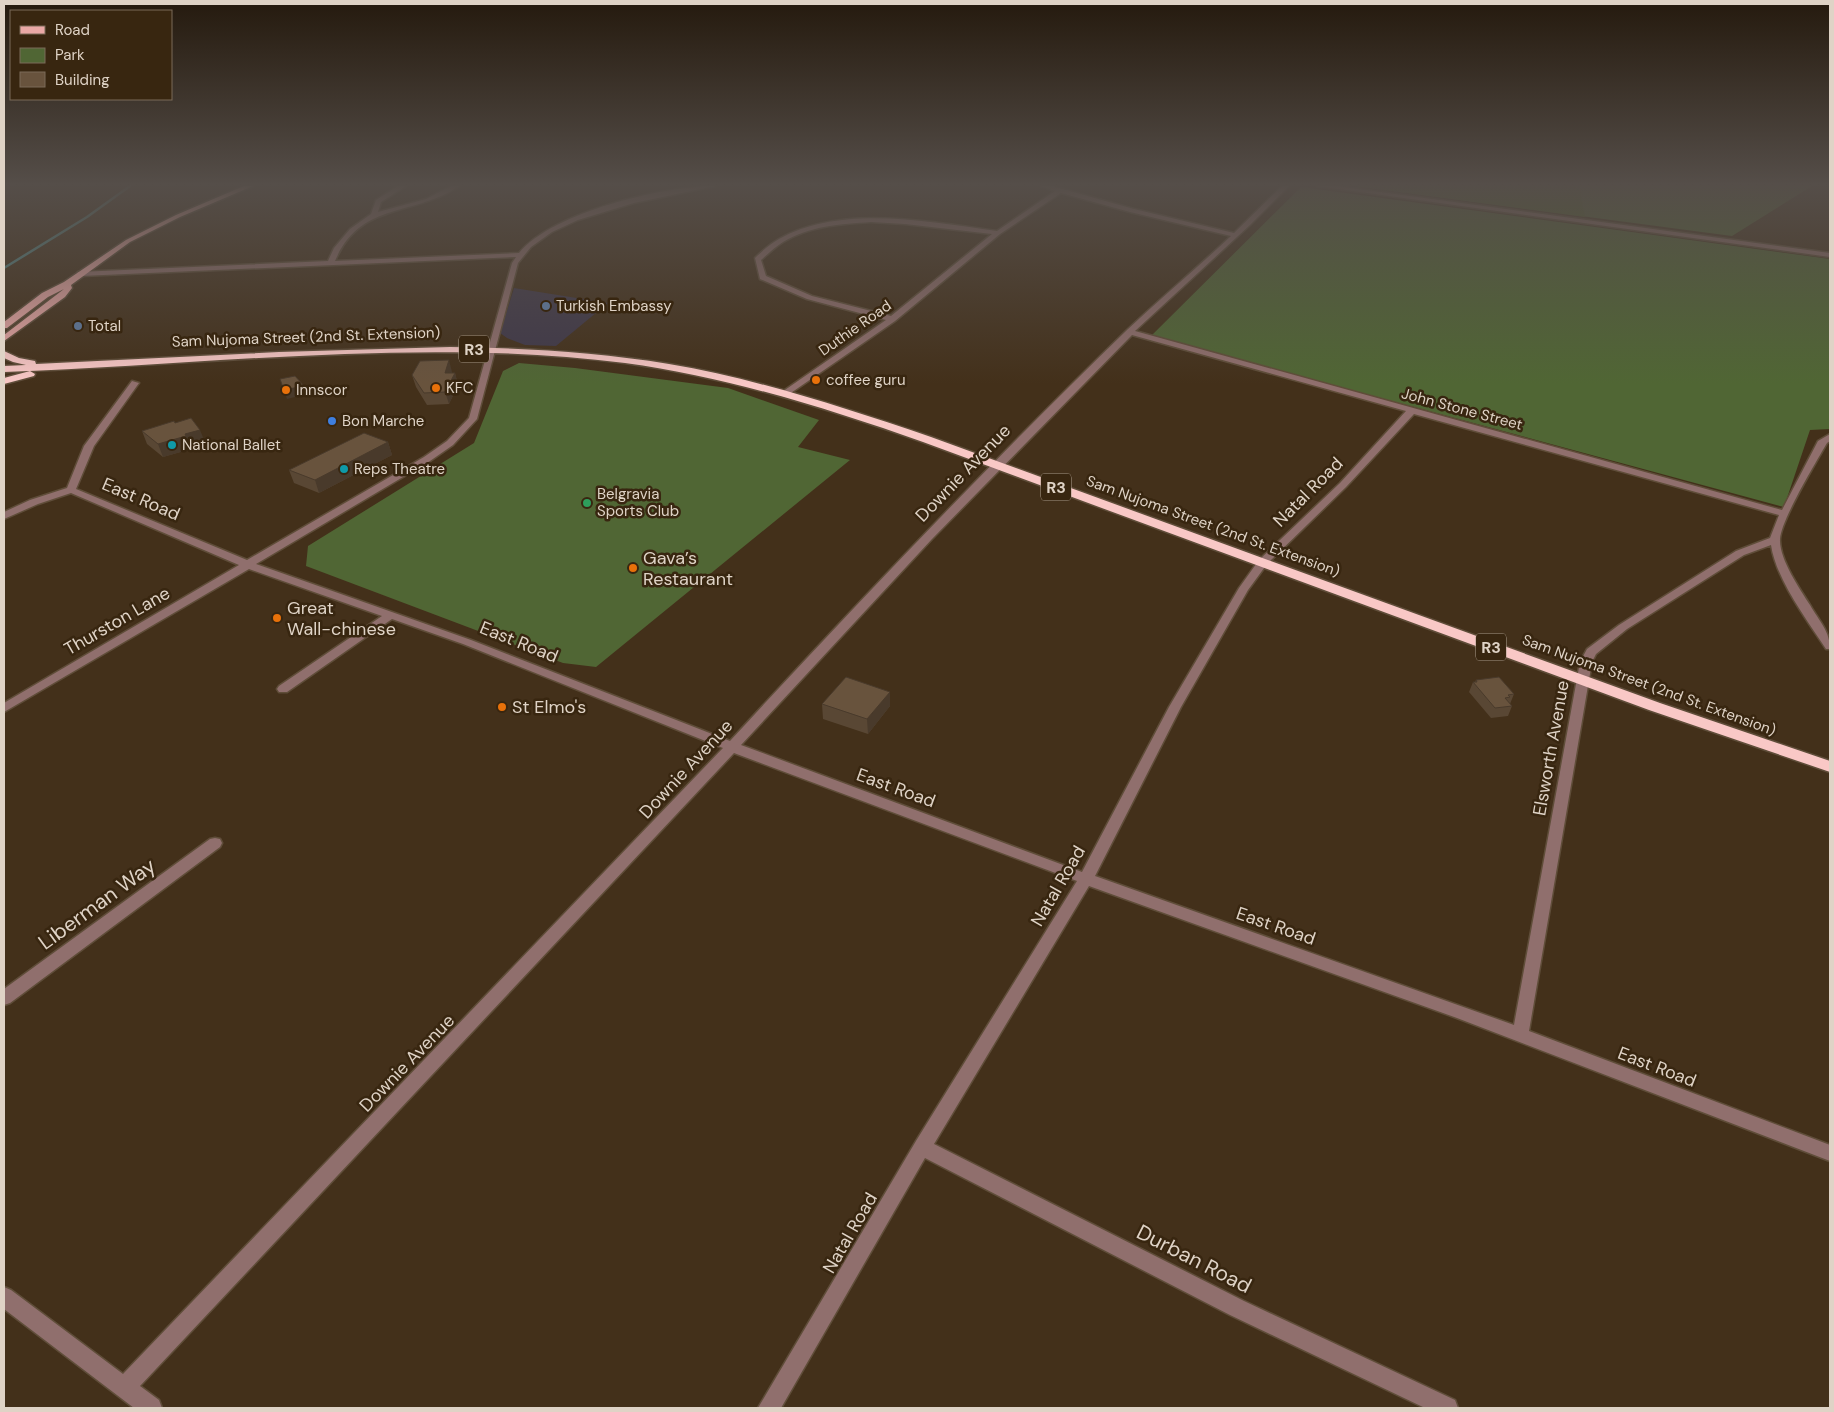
<svg xmlns="http://www.w3.org/2000/svg" width="1834" height="1412" font-family="'DM Sans',sans-serif">
	<style>
		.commercial { fill: #3f3849 }
		.green { fill: #506634 }
		.forest { fill: #4a6325 }
		.lines { fill: none; stroke-linecap: round; stroke-linejoin: round }
		.stream { stroke: #52898a; stroke-width: 2.5 }
		.minor-casing { stroke: #5f4d39; stroke-width: 3 }
		.major-casing { stroke: #5f4d39; stroke-width: 3 }
		.highway-casing { stroke: #5f4d39; stroke-width: 3 }
		.minor { fill: #906f6d; fill-rule: evenodd }
		.major { fill: #eaa8a6; fill-rule: evenodd }
		.highway { fill: #f9c8c6; fill-rule: evenodd }
		.wall { fill: #594734 }
		.shaded-wall { fill: #493a2b }
		.building { fill: #68533d; stroke: #493a2b }
		.service-dot { fill: #5c6f8a; stroke: #382610; stroke-width: 2 }
		.food-dot { fill: #e8710a; stroke: #382610; stroke-width: 2 }
		.shop-dot { fill: #3f7fe0; stroke: #382610; stroke-width: 2 }
		.culture-dot { fill: #0f9aa8; stroke: #382610; stroke-width: 2 }
		.leisure-dot { fill: #2e9e5b; stroke: #382610; stroke-width: 2 }
		.labels { text-anchor: middle; dominant-baseline: central; stroke-width: 5; stroke-linejoin: round; paint-order: stroke }
		.far-poi-label { font-size: 15px; fill: #dfd3c6; stroke: #382610; text-anchor: start }
		.far-street-label { font-size: 15px; fill: #dfd3c6; stroke: #382610 }
		.shield { fill: #382610; stroke: #ad9f8f; stroke-width: 1 }
		.shield-label { font-size: 16px; font-weight: bold; fill: #dfd3c6 }
		.street-label { font-size: 18px; fill: #dfd3c6; stroke: #382610 }
		.poi-label { font-size: 18px; fill: #dfd3c6; stroke: #382610; text-anchor: start }
		.near-street-label { font-size: 21px; fill: #dfd3c6; stroke: #382610 }
	</style>
	<rect width="100%" height="100%" fill="#43301a"/>
	<path class="commercial" d="M514,288L608,303L556,346L525,345L507,338L500,333Z"/>
	<path class="green" d="M1355,186H1812L1732,236Z
		M1301,187L1830,259V429L1810,430L1784,507L1151,336Z
		M519,363L575,368L728,388L819,420L798,447L850,460L596,667L563,663L306,566L308,546L474,443L503,371Z"/>
	<path class="forest" d="M1355,186H1579L1585,217Z"/>
	<g class="lines">
		<path class="stream" d="M4,268L87,217L130,186"/>
		<defs>
			<path id="minor" d="M398,186H406L381,202L378,212L426,199L451,186H459C414,217 360,201 335,261L519,253C553,212 663,186 715,186L634,203L578,220L552,232L531,247L518,263L477,419L453,445L430,461L256,564L471,640L730,741C859,601 990,463 1127,330C1161,298 1197,268 1231,236L1130,212L1061,193L1000,234L895,321L785,397L782,396V392L886,320L807,299L760,279L755,258C762,251 770,244 779,239C842,204 929,222 997,231L1055,191L1041,186H1052L1134,209L1234,233L1282,186H1289L1250,225L1135,331L1782,510L1818,441L1830,434V441L1827,443C1816,462 1781,520 1780,539C1779,559 1800,589 1810,605C1819,621 1830,631 1830,649H1826C1807,620 1776,579 1771,545L1744,555L1627,629L1596,654L1592,662L1529,1031L1830,1145V1161L1457,1018L1089,886L934,1144L1244,1301L1455,1400L1458,1408H1425L1230,1315L925,1158L781,1408H758L916,1141L1077,881L734,753L140,1386L159,1400L162,1408H134L4,1309V1287L11,1290L123,1374L723,748L463,644L392,619L287,692H279L277,689L279,686L382,616L249,569L4,712V703L239,565L71,493L38,504L4,519V512L30,500L67,488L84,446L132,381L139,383L94,446L76,489L247,560L424,457L447,441L469,418L512,263L516,257L81,276L77,274L78,272L328,261L334,248L350,229L371,214L376,200ZM871,222L905,224L992,234L891,316L812,296L766,276L761,260C768,254 775,247 783,242C809,226 841,224 871,222ZM1132,335L1406,411L1340,483L1259,560L1239,588L1169,707L1082,872L741,745L932,539ZM1414,414L1779,515L1770,538L1736,551L1619,625L1587,649L1580,662L1514,1025L1095,876L1181,707L1248,590L1267,564L1346,487Z
				M1317,186H1336L1830,253V257Z
				M215,838L220,839L222,843L220,847L10,1003L4,1005V989L210,839Z"/>
			<path id="major" d="M244,186H253L180,217L130,242L71,285L72,288L65,297L4,341V335L64,289L48,297L7,328H4V322L42,293L64,282L126,240L176,215Z"/>
			<path id="highway" d="M450,347C523,348 596,352 669,364C758,379 845,408 931,437L1660,703L1830,761V772L1649,710L923,442C826,408 728,377 625,363C419,337 210,365 4,372V366L26,365L13,362L4,358V351L19,358L35,361L36,364L279,352Z
				M30,371L35,374L34,376L4,384V378Z"/>
		</defs>
		<use href="#minor" class="minor-casing"/>
		<use href="#major" class="major-casing"/>
		<use href="#highway" class="highway-casing"/>
		<use href="#minor" class="minor"/>
		<use href="#major" class="major"/>
		<use href="#highway" class="highway"/>
	</g>
	<path class="wall" d="M452,372V373H455L458,385L449,404L427,405L416,387L412,375Z
		M175,423L205,442L190,446L191,449L163,457L147,444L142,431Z
		M388,442L392,455L319,493L294,483L289,470Z
		M1476,680L1514,694L1510,704L1512,706L1508,716L1491,718L1469,692L1473,682H1475Z
		M890,692V706L868,734L823,719L822,704Z"/>
	<path class="shaded-wall" d="M449,360L452,372L448,385L445,373Z
		M455,373L458,385L449,404L445,392Z
		M304,386L307,394L287,399L284,390Z
		M200,430L205,442L190,446L191,449L163,457L158,444L185,434Z
		M388,442L392,455L319,493L315,480Z
		M890,692V706L868,734L867,719Z"/>
	<path class="building" d="M449,360L445,373H455L445,392L424,393L412,375L420,361Z
		M295,376L304,386L284,390L280,379Z
		M191,418L200,430L185,434L186,436L158,444L142,431L174,421L175,423Z
		M364,433L388,442L315,480L289,470Z
		M846,677L890,692L867,719L822,704Z
		M1499,677L1514,694L1508,695L1510,697L1505,698L1512,706L1495,708L1473,682H1477L1476,680Z"/>
	<linearGradient id="sky" x2="0" y2="1"><stop stop-color="#251a0e"/><stop offset="0.48" stop-color="#554e49"/><stop offset="1" stop-color="#554e49" stop-opacity="0"/></linearGradient>
	<rect width="1834" height="384" fill="url(#sky)"/>
	<g class="service-dot">
		<circle cx="546" cy="306" r="5"/>
		<circle cx="78" cy="326" r="5"/>
	</g>
	<g class="food-dot">
		<circle cx="816" cy="380" r="5"/>
		<circle cx="436" cy="388" r="5"/>
		<circle cx="286" cy="390" r="5"/>
		<circle cx="633" cy="568" r="5"/>
		<circle cx="277" cy="618" r="5"/>
		<circle cx="502" cy="707" r="5"/>
	</g>
	<circle class="shop-dot" cx="332" cy="421" r="5"/>
	<g class="culture-dot">
		<circle cx="172" cy="445" r="5"/>
		<circle cx="344" cy="469" r="5"/>
	</g>
	<circle class="leisure-dot" cx="587" cy="503" r="5"/>
	<g class="labels">
		<g class="far-poi-label">
			<text x="556" y="306">Turkish Embassy</text>
			<text x="88" y="326">Total</text>
			<text x="826" y="380">coffee guru</text>
			<text x="446" y="388">KFC</text>
			<text x="296" y="390">Innscor</text>
			<text x="342" y="421">Bon Marche</text>
			<text x="182" y="445">National Ballet</text>
			<text x="354" y="469">Reps Theatre</text>
			<text x="597" y="494">Belgravia<tspan x="597" dy="17">Sports Club</tspan></text>
		</g>
		<g class="far-street-label">
			<text transform="translate(855 328) rotate(-35)">Duthie Road</text>
			<text transform="translate(306 337) rotate(-2)">Sam Nujoma Street (2nd St. Extension)</text>
			<text transform="translate(1462 409) rotate(15)">John Stone Street</text>
			<text transform="translate(1213 526) rotate(20)">Sam Nujoma Street (2nd St. Extension)</text>
			<text transform="translate(1649 685) rotate(20)">Sam Nujoma Street (2nd St. Extension)</text>
		</g>
		<g class="shield">
			<rect x="459" y="335.5" width="30" height="27" rx="4"/>
			<rect x="1041" y="473.5" width="30" height="27" rx="4"/>
			<rect x="1476" y="633.5" width="30" height="27" rx="4"/>
		</g>
		<g class="shield-label">
			<text x="474" y="349">R3</text>
			<text x="1056" y="487">R3</text>
			<text x="1491" y="647">R3</text>
		</g>
		<g class="street-label">
			<text transform="translate(963 473) rotate(-46)">Downie Avenue</text>
			<text transform="translate(1308 492) rotate(-45)">Natal Road</text>
			<text transform="translate(141 499) rotate(23)">East Road</text>
			<text transform="translate(117 621) rotate(-30)">Thurston Lane</text>
			<text transform="translate(519 642) rotate(22)">East Road</text>
			<text transform="translate(1551 748) rotate(-80)">Elsworth Avenue</text>
			<text transform="translate(686 769) rotate(-47)">Downie Avenue</text>
			<text transform="translate(896 788) rotate(20)">East Road</text>
			<text transform="translate(1058 886) rotate(-60)">Natal Road</text>
			<text transform="translate(1276 926) rotate(19)">East Road</text>
			<text transform="translate(407 1063) rotate(-46)">Downie Avenue</text>
			<text transform="translate(1657 1067) rotate(21)">East Road</text>
			<text transform="translate(850 1233) rotate(-60)">Natal Road</text>
		</g>
		<g class="poi-label">
			<text x="643" y="558">Gava’s<tspan x="643" dy="21">Restaurant</tspan></text>
			<text x="287" y="608">Great<tspan x="287" dy="21">Wall-chinese</tspan></text>
			<text x="512" y="707">St Elmo's</text>
		</g>
		<g class="near-street-label">
			<text transform="translate(97 904) rotate(-36)">Liberman Way</text>
			<text transform="translate(1194 1259) rotate(27)">Durban Road</text>
		</g>
	</g>
	<rect width="1834" height="1412" fill="none" stroke="#dfd3c6" stroke-width="10"/>
	<rect x="10" y="10" width="162" height="90" fill="#382610" stroke="#7b6b59"/>
	<rect x="20" y="26" width="25" height="8" fill="#eaa8a6" stroke="#7b6b59"/>
	<text x="55" y="35" font-size="15" fill="#dfd3c6">Road</text>
	<rect x="20" y="48" width="25" height="15" fill="#506634" stroke="#7b6b59"/>
	<text x="55" y="60" font-size="15" fill="#dfd3c6">Park</text>
	<rect x="20" y="72" width="25" height="15" fill="#68533d" stroke="#7b6b59"/>
	<text x="55" y="85" font-size="15" fill="#dfd3c6">Building</text>
</svg>
